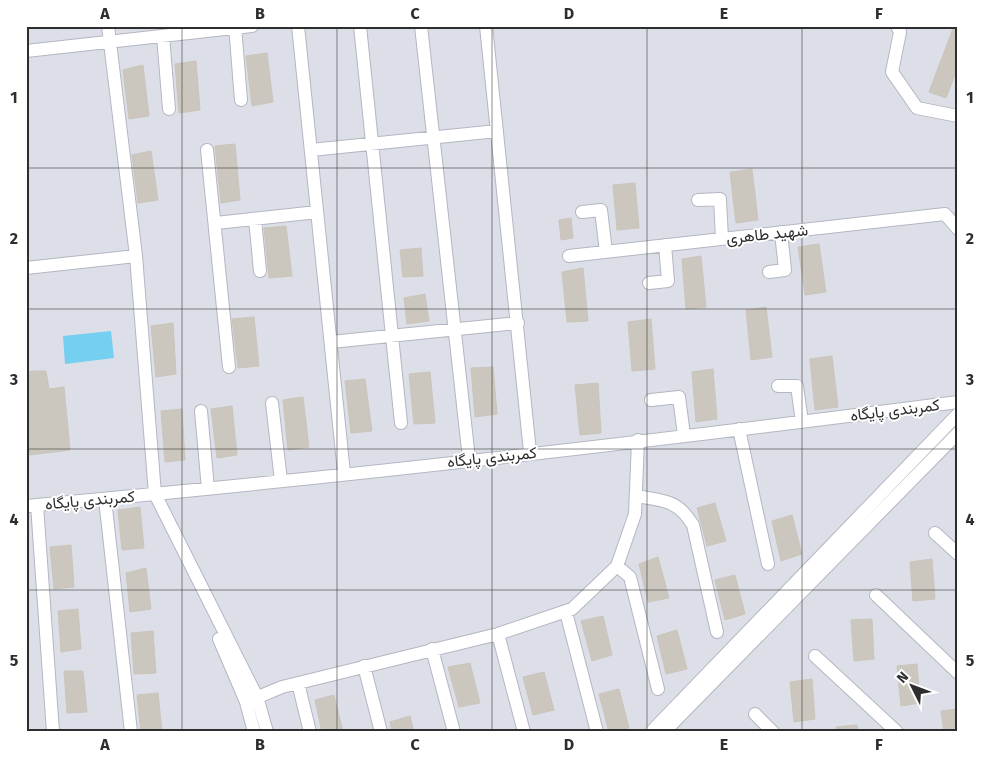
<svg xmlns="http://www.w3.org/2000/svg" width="984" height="758" font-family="'Fira Sans',Vazirmatn,sans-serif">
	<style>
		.airport { fill: #dcdee8 }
		.water { fill: #75cff0 }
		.building { fill: #cbc7bf; stroke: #cbc5ba }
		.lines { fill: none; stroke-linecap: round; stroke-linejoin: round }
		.minor-casing { stroke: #b4b7c1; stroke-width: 14 }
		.minor { stroke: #fff; stroke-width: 12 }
		.grid { fill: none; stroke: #2e2e2e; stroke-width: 1; stroke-opacity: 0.55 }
		.labels { text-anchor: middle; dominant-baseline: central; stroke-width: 4; stroke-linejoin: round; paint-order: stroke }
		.street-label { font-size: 16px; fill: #2e2e2e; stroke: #fff }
		.neatline { fill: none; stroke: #2e2e2e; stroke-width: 2 }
		.grid-label { font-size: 16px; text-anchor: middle; font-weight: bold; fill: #2e2e2e }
	</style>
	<rect width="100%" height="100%" fill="#efe9e1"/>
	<path class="airport" d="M26,26H958V732H26Z"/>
	<path class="water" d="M111,331L114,358L65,364L63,336Z"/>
	<path class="building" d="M954,26H958V67L946,98L929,92Z
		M267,53L273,102L252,106L246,56Z
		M196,61L200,110L179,113L175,64Z
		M143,65L149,116L129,119L123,70Z
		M235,144L240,200L221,203L215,146Z
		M151,151L158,200L138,203L132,155Z
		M752,169L758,220L736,223L730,172Z
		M635,183L639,228L617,230L613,185Z
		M571,218L573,238L561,240L559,220Z
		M286,226L292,276L269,278L264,228Z
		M819,244L826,292L805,295L798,247Z
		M421,248L423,276L403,277L400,250Z
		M701,256L706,307L686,309L682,259Z
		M583,268L588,321L567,322L562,272Z
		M425,294L429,321L407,324L404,298Z
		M766,307L772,357L751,360L746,310Z
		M254,317L259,366L238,368L232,319Z
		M651,319L655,369L632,371L628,322Z
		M173,323L176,374L156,377L151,326Z
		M832,356L838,407L815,410L810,359Z
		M493,367L497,414L475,417L471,368Z
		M713,369L717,419L696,422L692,372Z
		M33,371H46L49,389L64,387L70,450L29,455L26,428V372Z
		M430,372L435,423L414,424L409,374Z
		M365,379L372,431L351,433L345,381Z
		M598,383L601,433L580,435L575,385Z
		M303,397L309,447L288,450L283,400Z
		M232,406L237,455L217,458L211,409Z
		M182,409L185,460L165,462L161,411Z
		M715,503L726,541L707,546L697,508Z
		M140,507L144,548L122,550L118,510Z
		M792,515L802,554L781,561L772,521Z
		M71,545L74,587L54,589L50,547Z
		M658,557L669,598L648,602L639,564Z
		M932,559L935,599L913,601L910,562Z
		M146,568L151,609L130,612L126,573Z
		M735,575L745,614L725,620L715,580Z
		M78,609L81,649L61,652L58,611Z
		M603,616L612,655L592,661L581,621Z
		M872,619L874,659L854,661L851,620Z
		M677,630L687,669L666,674L657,636Z
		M153,631L156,673L134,674L131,633Z
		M470,663L480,703L459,707L448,667Z
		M917,664L920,703L901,706L897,666Z
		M64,671H83L87,712L67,713Z
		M544,672L554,710L533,715L523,677Z
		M812,679L815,719L794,722L790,682Z
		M619,689L629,728L609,732L599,694Z
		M158,693L162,732H141L137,695Z
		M334,695L343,732H322L315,700Z
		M958,709V732H944L941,711Z
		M410,716L414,732H392L390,722Z
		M857,725L858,732H836V727Z"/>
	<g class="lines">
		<defs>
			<path id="minor" d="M108,26L136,256L155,494L257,697L267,732
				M235,26L241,100
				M298,26L344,473
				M360,26L401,423
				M421,26L469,459
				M486,26L530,452
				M897,26L900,32L892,72L917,108L958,116
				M163,36L169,109
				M26,51L252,26
				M207,150L229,367
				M311,150L497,131
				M698,200L720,199L722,239
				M582,212L601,210L606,252
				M255,219L260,271
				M216,223L317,212
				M569,256L945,214L958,229
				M26,268L136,256
				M769,272L785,270L781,232
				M649,283L668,281L665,245
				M331,342L518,323
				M778,386H797L802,422
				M651,400L679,397L684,435
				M272,403L281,481
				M201,411L208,489
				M739,429L768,564
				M636,496C663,501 677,499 693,525L717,632
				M105,499L131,732
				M37,505L53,732
				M26,506C337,478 648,442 958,402
				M935,533L958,554
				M617,566L630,577L658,689
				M876,595L958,673
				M566,612L597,732
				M498,634L524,732
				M219,639L246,702L254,732
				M432,649L454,732
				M815,656L897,732
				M364,666L381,732
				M298,683L310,732
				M246,702L282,687L498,634L572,609L617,566L635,514L638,440
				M755,714L773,732
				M651,732L958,414
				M664,732L958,433"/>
		</defs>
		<use href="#minor" class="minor-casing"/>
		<use href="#minor" class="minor"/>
	</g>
	<path class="grid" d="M182,26V732M337,26V732M492,26V732M647,26V732M802,26V732M26,168H958M26,309H958M26,449H958M26,590H958"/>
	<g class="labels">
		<g class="street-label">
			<text transform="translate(767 234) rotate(-6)">شهید طاهری</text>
			<text transform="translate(895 410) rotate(-7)">کمربندی پایگاه</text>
			<text transform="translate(492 457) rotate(-6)">کمربندی پایگاه</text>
			<text transform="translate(90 500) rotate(-5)">کمربندی پایگاه</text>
		</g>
	</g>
	<rect width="984" height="758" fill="none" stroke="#ffffff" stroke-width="55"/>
	<g transform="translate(912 686) rotate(312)" stroke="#ffffff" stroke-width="4" paint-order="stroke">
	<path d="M0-4L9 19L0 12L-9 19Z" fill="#2e2e2e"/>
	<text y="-8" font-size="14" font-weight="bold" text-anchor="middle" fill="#2e2e2e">N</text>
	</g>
	<rect x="28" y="28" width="928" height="702" class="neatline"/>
	<g class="grid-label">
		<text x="105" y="19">A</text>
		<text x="260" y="19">B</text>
		<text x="415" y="19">C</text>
		<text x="569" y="19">D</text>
		<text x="724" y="19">E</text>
		<text x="879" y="19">F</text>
		<text x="14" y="103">1</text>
		<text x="970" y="103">1</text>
		<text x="14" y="244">2</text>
		<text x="970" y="244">2</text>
		<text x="14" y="385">3</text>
		<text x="970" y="385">3</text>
		<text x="14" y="525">4</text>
		<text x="970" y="525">4</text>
		<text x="14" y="666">5</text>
		<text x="970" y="666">5</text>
		<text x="105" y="750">A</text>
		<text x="260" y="750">B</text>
		<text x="415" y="750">C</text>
		<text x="569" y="750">D</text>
		<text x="724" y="750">E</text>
		<text x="879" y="750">F</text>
	</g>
</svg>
